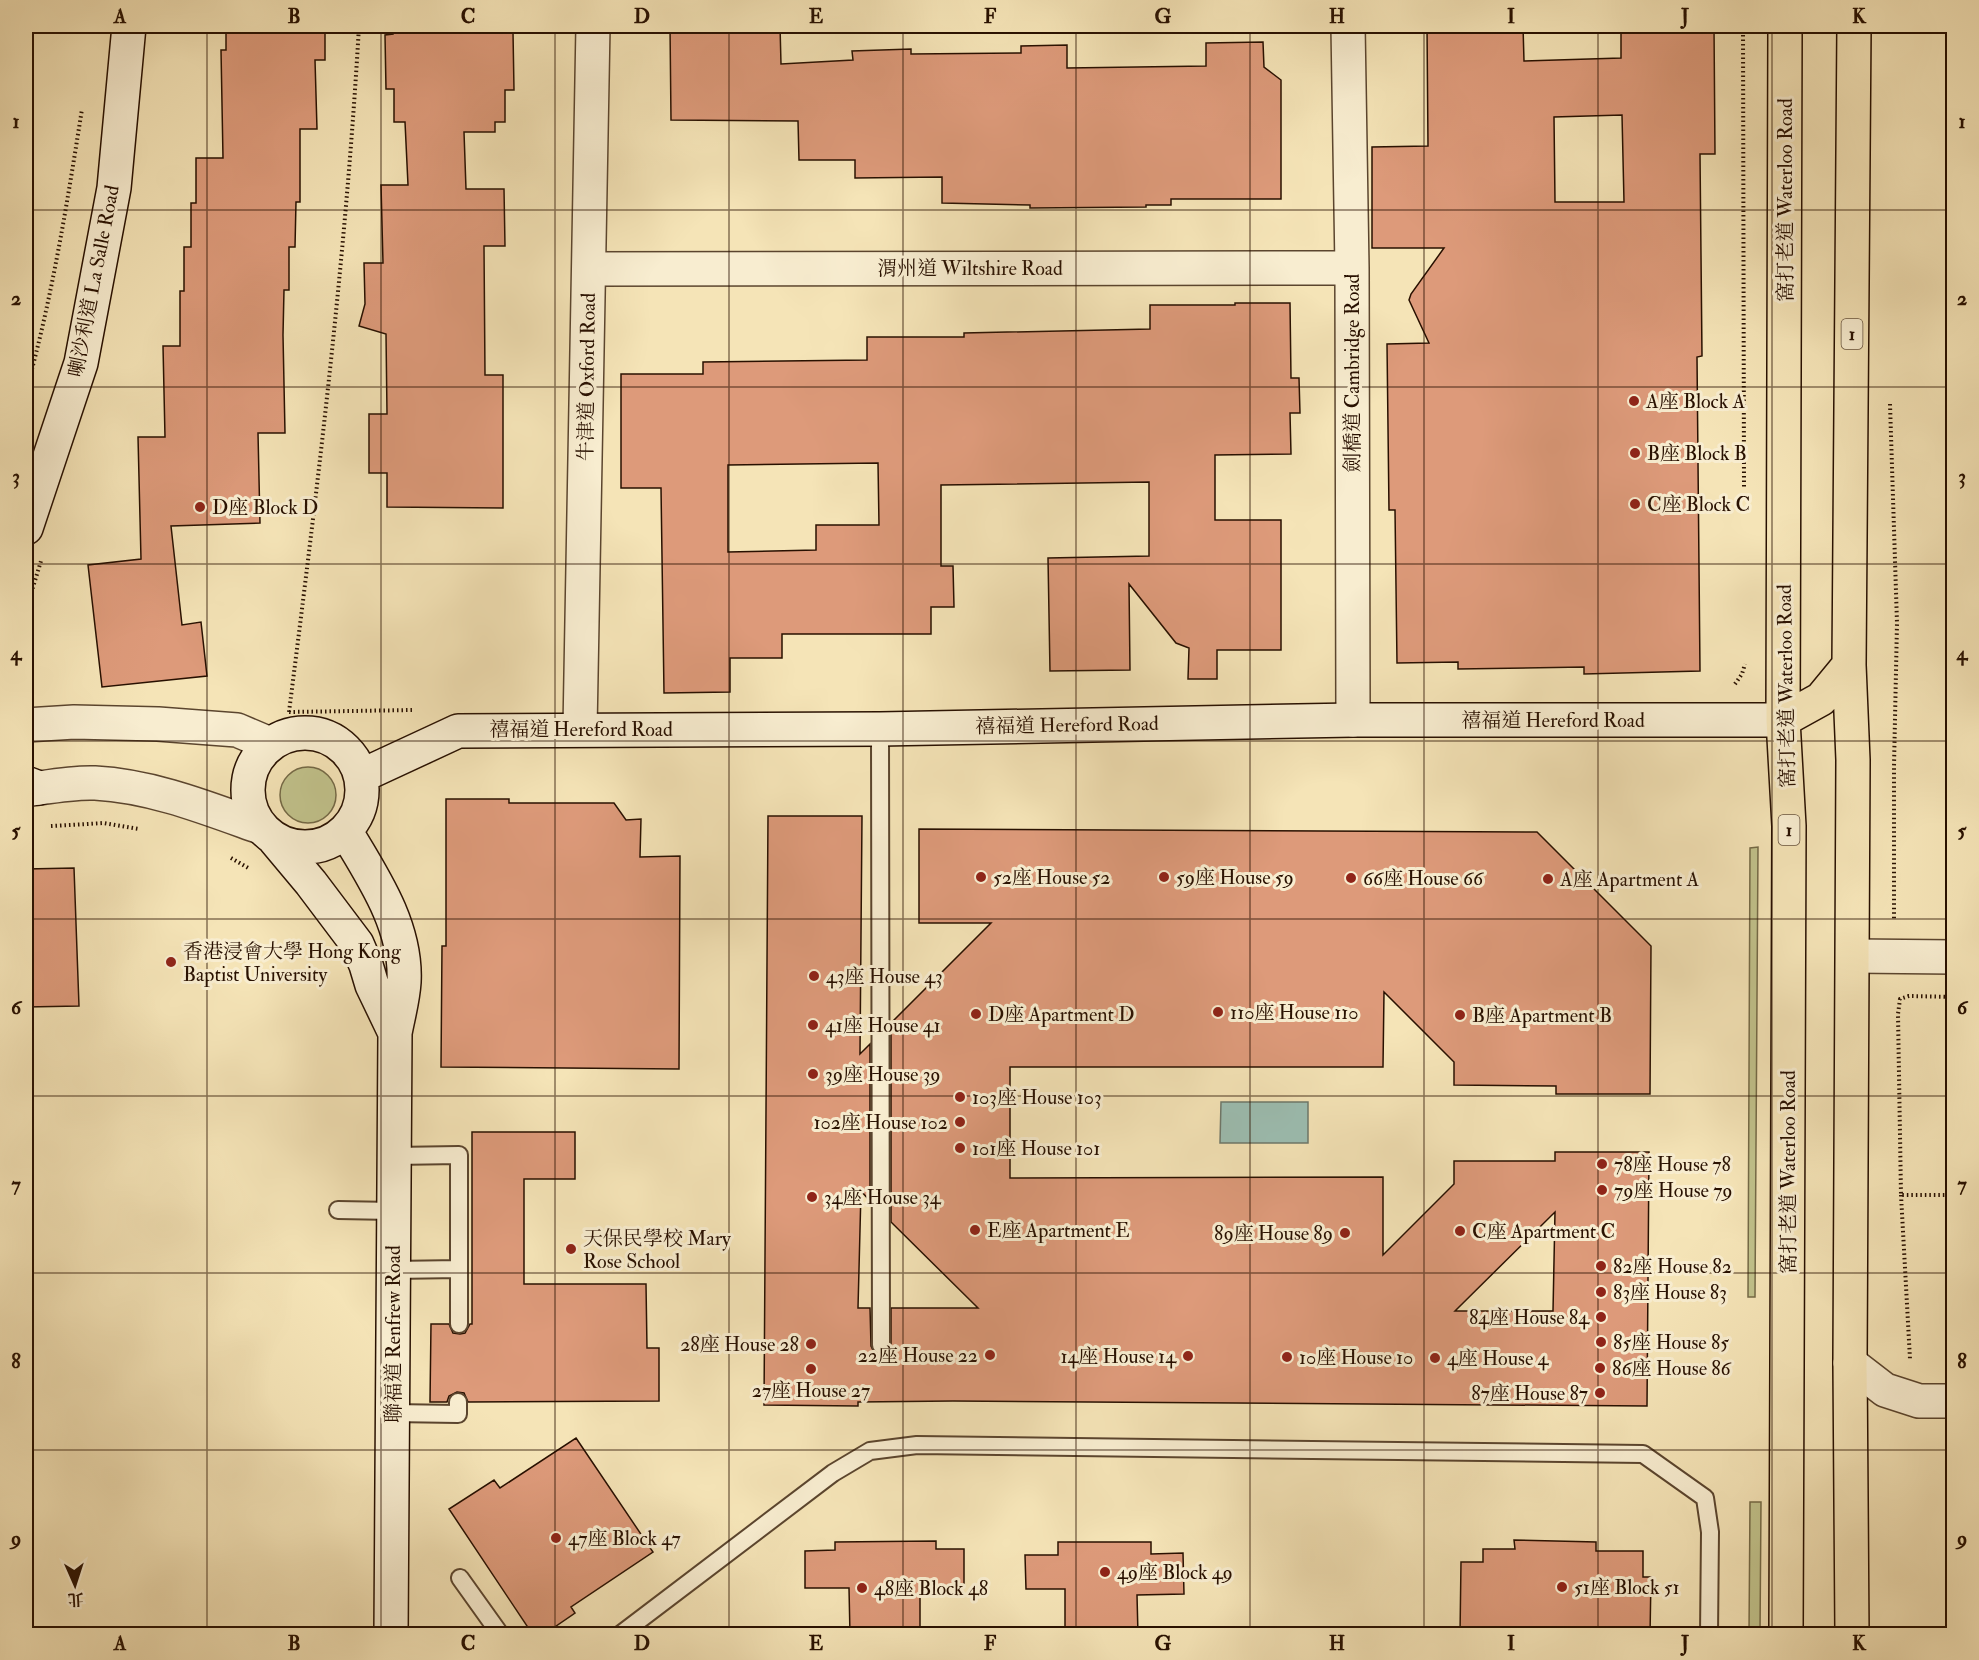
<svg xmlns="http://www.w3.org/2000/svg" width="1979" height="1660" font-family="'IM FELL Double Pica','Noto Serif TC',serif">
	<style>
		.green { fill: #c1c28b; stroke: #746946; stroke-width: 1.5 }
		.water { fill: #9cbeb2; stroke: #6e786b; stroke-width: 1.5 }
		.building { fill: #dd9a7a; stroke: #281000; stroke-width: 1.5; fill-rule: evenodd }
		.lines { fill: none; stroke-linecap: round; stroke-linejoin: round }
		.lane-casing { stroke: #5b452e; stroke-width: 20 }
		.street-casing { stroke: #5b452e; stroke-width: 36 }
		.secondary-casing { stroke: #281000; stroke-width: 36 }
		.highway-casing { stroke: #281000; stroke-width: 36 }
		.path { stroke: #281000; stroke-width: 4; stroke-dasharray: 1.5 3; stroke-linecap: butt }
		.lane { stroke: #f8edd0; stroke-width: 16 }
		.street { stroke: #f8edd0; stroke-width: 33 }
		.secondary { stroke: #f8edd0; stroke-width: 33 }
		.highway { stroke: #f5e4b7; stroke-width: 33 }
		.grid { fill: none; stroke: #281000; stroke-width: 1.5; stroke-opacity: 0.55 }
		.poi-dot { fill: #8f2418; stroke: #f8edd0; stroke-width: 2 }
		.labels { text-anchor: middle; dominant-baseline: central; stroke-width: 6; stroke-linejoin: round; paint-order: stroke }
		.shield { fill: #f8edd0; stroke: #66523e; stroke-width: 1.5 }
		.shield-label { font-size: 18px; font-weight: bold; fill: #281000 }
		.street-label { font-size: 20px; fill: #281000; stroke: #f8edd0 }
		.poi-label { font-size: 20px; fill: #281000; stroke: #f8edd0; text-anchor: start }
		.neatline { fill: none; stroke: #281000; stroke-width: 2 }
		.grid-label { font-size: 20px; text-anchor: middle; font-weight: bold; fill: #281000 }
	</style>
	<rect width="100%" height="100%" fill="#f5e4b7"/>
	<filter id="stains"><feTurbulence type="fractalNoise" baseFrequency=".00333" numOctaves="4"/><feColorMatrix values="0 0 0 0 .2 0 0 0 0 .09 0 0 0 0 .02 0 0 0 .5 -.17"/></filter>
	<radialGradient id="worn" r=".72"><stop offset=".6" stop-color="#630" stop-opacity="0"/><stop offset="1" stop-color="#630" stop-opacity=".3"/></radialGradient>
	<path class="green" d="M280 795a28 28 0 1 1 56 0a28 28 0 1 1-56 0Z
		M1758,847L1755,1297H1748L1750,848Z
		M1950,1468H1954L1953,1634Z
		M1750,1502H1761L1760,1634H1749Z"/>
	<path class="water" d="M1221,1102H1308V1143H1220Z"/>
	<path class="building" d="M226,26H325V60H315L317,129H300V202H296L295,247H289V290H284L283,335L285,433H258L260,523L171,526L182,625L201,622L207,676L102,687L88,565L141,559L138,437H165L163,346H180V291H184V247H191V203H196V158H223L221,50H226Z
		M392,26H504L505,33L513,32L514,90H505V122H495V132H464L466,189H504L505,246H484L485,375H503V508L387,507V473H369V414H387L386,334L359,326L365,304L364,263H383L381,185H408L405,122H394V89H386L385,35L393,34Z
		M670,26H780L781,64L853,60L852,51L911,49V54L1021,53V46L1067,45V68L1206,66V43L1263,42L1264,67L1281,80V199H1171V205H1146V207L1030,208V205L942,203V177L855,178V160H799L798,121L671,120Z
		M1427,26H1523L1524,61L1621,58V27L1714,26L1715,154H1700L1702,356L1697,357L1700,671L1584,674V667L1458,669V662L1397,663L1395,510H1389L1387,344L1429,343L1409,300L1411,294L1444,248H1372V147L1428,146ZM1622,115L1624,202H1555L1554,117Z
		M1235,303H1290L1291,378H1299L1300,413H1290L1291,454L1215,455V520H1281V650H1217V679H1188L1189,648L1176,643L1129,584L1130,670L1050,671L1048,558L1149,556V482L941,485V566H953L954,607H931V634H782V658H730V692L664,693L661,488H621V374H703V362L867,360V337H964V333L1150,329V305H1235ZM878,463L879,525H816V550L728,552V465Z
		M446,799H509V803H614L626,820L641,819L640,857L680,856L679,1069L441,1067L442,946H446Z
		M768,816H862L860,1054L870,1044V1201L861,1191L858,1308H870L871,1346L875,1354L880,1355L887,1354L891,1346V1308H978L891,1222V1023L991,923H919V829L1537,832L1651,946L1650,1094H1556V1086L1454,1085V1062L1384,992L1383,1067H1010V1178L1383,1177V1255L1454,1184V1161H1555V1152H1649L1647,1406L953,1401L858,1402V1406L764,1405ZM1555,1212L1553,1311H1455Z
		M74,868L79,1006L26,1007V869Z
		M472,1132H575V1179H524V1284H646L647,1348H659V1401L468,1402L464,1393L457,1392L449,1396L447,1402H430L431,1324H449L453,1333L460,1334L465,1333L470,1324H472Z
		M576,1438L653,1552L571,1607L575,1613L543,1635H533L449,1509L494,1480L500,1488Z
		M1514,1540L1596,1542V1551H1643V1577H1651L1650,1635H1460L1461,1562H1483V1549H1515Z
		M936,1541V1549H964V1587H920V1635H850L849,1588H805V1551L835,1550V1542Z
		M1058,1542H1151V1554L1183,1553L1184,1594L1137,1595L1138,1635H1065V1589H1026L1025,1555H1058Z"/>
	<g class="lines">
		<defs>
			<path id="lane" d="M880,729L881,1345
				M394,1156L459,1155V1324
				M338,1210L393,1211
				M393,1270L459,1269
				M392,1413L458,1414V1402
				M460,1578L500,1634
				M621,1634L833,1473L870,1451L917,1445L1643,1454L1705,1498L1710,1532L1709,1634"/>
			<path id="street" d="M1348,26L1352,268L1353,720
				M589,269L1352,268
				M26,725L74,722L158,724L237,730L270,744
				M580,729L593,26
				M26,790C48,787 72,782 95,783C152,786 207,808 260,827
				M1853,956L1954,957
				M1850,1363L1885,1390L1919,1401H1954"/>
			<path id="secondary" d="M26,528L81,363L114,188L129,26
				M248 790a57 57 0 1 1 114 0a57 57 0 1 1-114 0Z
				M361,776L458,731L880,729L1353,720H1783
				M26,783L39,788
				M346,832C373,877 407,927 404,982C403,999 398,1017 395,1033L391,1634
				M275,840L311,883L357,944L366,965L372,985L395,1033"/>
			<path id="highway" d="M1785,26L1783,720L1789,826L1786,1634
				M1783,720L1821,699L1849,665
				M1852,1634L1850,1363L1853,760L1849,665L1854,26"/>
		</defs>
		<use href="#lane" class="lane-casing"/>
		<use href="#street" class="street-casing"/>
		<use href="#secondary" class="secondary-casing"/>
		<use href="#highway" class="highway-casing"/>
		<path class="path" d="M1743,26L1744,489
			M26,391C52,299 67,204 82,109
			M1890,404L1897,623L1894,766V921
			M26,610L41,561
			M1735,684L1742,674L1745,664
			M289,712L413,710
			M289,712C318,484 346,255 359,26
			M51,826L104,823L139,829
			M231,858L250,869
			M1954,997L1909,996L1900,999L1898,1014L1901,1195H1954
			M1901,1195L1910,1359"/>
		<use href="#lane" class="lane"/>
		<use href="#street" class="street"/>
		<use href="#secondary" class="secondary"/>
		<use href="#highway" class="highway"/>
	</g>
	<path class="grid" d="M207,26V1634M381,26V1634M555,26V1634M729,26V1634M903,26V1634M1076,26V1634M1250,26V1634M1424,26V1634M1598,26V1634M1772,26V1634M26,210H1954M26,387H1954M26,564H1954M26,741H1954M26,919H1954M26,1096H1954M26,1273H1954M26,1450H1954"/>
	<g class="poi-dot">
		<circle cx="1634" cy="401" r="6"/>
		<circle cx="1635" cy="453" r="6"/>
		<circle cx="1635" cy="504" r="6"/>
		<circle cx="200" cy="507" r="6"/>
		<circle cx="981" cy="877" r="6"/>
		<circle cx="1164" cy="877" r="6"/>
		<circle cx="1351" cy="878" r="6"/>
		<circle cx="1548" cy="879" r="6"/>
		<circle cx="171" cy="962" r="6"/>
		<circle cx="814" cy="976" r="6"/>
		<circle cx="1218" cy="1012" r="6"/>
		<circle cx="976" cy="1014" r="6"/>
		<circle cx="1460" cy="1015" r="6"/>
		<circle cx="813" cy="1025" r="6"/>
		<circle cx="813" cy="1074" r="6"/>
		<circle cx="960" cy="1097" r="6"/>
		<circle cx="960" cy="1122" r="6"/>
		<circle cx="960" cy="1148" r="6"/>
		<circle cx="1602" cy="1164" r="6"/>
		<circle cx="1602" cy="1190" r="6"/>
		<circle cx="812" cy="1197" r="6"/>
		<circle cx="975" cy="1230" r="6"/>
		<circle cx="1460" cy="1231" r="6"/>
		<circle cx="1345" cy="1233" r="6"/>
		<circle cx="571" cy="1249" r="6"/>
		<circle cx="1601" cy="1266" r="6"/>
		<circle cx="1601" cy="1292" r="6"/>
		<circle cx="1601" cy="1317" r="6"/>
		<circle cx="1601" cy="1342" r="6"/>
		<circle cx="811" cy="1344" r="6"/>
		<circle cx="990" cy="1355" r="6"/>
		<circle cx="1188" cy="1356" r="6"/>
		<circle cx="1287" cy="1357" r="6"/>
		<circle cx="1435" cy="1358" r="6"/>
		<circle cx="1600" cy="1368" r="6"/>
		<circle cx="811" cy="1369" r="6"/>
		<circle cx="1600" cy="1393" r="6"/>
		<circle cx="556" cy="1538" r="6"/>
		<circle cx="1105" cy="1572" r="6"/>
		<circle cx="1562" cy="1587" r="6"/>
		<circle cx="862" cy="1588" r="6"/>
	</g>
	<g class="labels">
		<g class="shield">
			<rect x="1841.5" y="319" width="21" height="30" rx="4.5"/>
			<rect x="1778.5" y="815" width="21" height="30" rx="4.5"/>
		</g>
		<g class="shield-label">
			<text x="1852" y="334">1</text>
			<text x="1789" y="830">1</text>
		</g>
		<g class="street-label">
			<text transform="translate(1785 200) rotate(-90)">窩打老道 Waterloo Road</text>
			<text x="970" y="268">渭州道 Wiltshire Road</text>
			<text transform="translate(94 281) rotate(-79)">喇沙利道 La Salle Road</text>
			<text transform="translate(1352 373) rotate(-90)">劍橋道 Cambridge Road</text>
			<text transform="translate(587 377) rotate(-89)">牛津道 Oxford Road</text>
			<text transform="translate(1786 686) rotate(-91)">窩打老道 Waterloo Road</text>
			<text x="1553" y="720">禧福道 Hereford Road</text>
			<text transform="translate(1067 725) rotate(-1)">禧福道 Hereford Road</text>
			<text x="581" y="729">禧福道 Hereford Road</text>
			<text transform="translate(1788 1172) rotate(-90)">窩打老道 Waterloo Road</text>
			<text transform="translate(393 1334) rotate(-90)">聯福道 Renfrew Road</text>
		</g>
		<g class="poi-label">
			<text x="1646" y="401">A座 Block A</text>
			<text x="1647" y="453">B座 Block B</text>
			<text x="1647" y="504">C座 Block C</text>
			<text x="212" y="507">D座 Block D</text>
			<text x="993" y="877">52座 House 52</text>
			<text x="1176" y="877">59座 House 59</text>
			<text x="1363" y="878">66座 House 66</text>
			<text x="1560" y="879">A座 Apartment A</text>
			<text x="183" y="951">香港浸會大學 Hong Kong<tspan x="183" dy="23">Baptist University</tspan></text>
			<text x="826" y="976">43座 House 43</text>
			<text x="1230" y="1012">110座 House 110</text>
			<text x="988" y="1014">D座 Apartment D</text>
			<text x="1472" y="1015">B座 Apartment B</text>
			<text x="825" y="1025">41座 House 41</text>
			<text x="825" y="1074">39座 House 39</text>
			<text x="972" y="1097">103座 House 103</text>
			<text x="948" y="1122" text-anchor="end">102座 House 102</text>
			<text x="972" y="1148">101座 House 101</text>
			<text x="1614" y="1164">78座 House 78</text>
			<text x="1614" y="1190">79座 House 79</text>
			<text x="824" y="1197">34座 House 34</text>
			<text x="987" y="1230">E座 Apartment E</text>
			<text x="1472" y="1231">C座 Apartment C</text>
			<text x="1333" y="1233" text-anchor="end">89座 House 89</text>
			<text x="583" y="1238">天保民學校 Mary<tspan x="583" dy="23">Rose School</tspan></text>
			<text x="1613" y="1266">82座 House 82</text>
			<text x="1613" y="1292">83座 House 83</text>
			<text x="1589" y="1317" text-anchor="end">84座 House 84</text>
			<text x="1613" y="1342">85座 House 85</text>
			<text x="799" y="1344" text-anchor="end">28座 House 28</text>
			<text x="978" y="1355" text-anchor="end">22座 House 22</text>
			<text x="1176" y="1356" text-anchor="end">14座 House 14</text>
			<text x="1299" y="1357">10座 House 10</text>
			<text x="1447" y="1358">4座 House 4</text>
			<text x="1612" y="1368">86座 House 86</text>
			<text x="811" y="1390" text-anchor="middle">27座 House 27</text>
			<text x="1588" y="1393" text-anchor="end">87座 House 87</text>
			<text x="568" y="1538">47座 Block 47</text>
			<text x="1117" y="1572">49座 Block 49</text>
			<text x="1574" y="1587">51座 Block 51</text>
			<text x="874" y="1588">48座 Block 48</text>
		</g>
	</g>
	<rect width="1979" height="1660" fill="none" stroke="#f5e4b7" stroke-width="66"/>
	<g transform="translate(75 1585) rotate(177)" stroke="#f8edd0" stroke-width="4.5" paint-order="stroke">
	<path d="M0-4.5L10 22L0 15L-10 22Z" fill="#281000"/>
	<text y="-9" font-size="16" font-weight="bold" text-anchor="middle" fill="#281000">北</text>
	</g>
	<rect x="33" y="33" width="1913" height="1594" class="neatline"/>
	<g class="grid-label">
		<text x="120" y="23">A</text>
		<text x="294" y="23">B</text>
		<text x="468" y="23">C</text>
		<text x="642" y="23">D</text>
		<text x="816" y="23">E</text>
		<text x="990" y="23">F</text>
		<text x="1163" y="23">G</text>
		<text x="1337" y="23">H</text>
		<text x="1511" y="23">I</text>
		<text x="1685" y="23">J</text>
		<text x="1859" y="23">K</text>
		<text x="16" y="128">1</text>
		<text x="1962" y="128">1</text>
		<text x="16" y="305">2</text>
		<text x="1962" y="305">2</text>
		<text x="16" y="483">3</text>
		<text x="1962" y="483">3</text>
		<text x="16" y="660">4</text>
		<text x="1962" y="660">4</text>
		<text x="16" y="837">5</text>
		<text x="1962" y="837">5</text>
		<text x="16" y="1014">6</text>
		<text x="1962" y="1014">6</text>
		<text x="16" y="1191">7</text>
		<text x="1962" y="1191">7</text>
		<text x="16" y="1368">8</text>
		<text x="1962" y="1368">8</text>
		<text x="16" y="1545">9</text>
		<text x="1962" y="1545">9</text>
		<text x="120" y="1650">A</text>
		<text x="294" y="1650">B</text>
		<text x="468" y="1650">C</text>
		<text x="642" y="1650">D</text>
		<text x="816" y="1650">E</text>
		<text x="990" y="1650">F</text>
		<text x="1163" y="1650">G</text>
		<text x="1337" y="1650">H</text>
		<text x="1511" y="1650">I</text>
		<text x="1685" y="1650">J</text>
		<text x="1859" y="1650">K</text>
	</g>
	<rect width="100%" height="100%" filter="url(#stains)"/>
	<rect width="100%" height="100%" fill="url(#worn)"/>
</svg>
